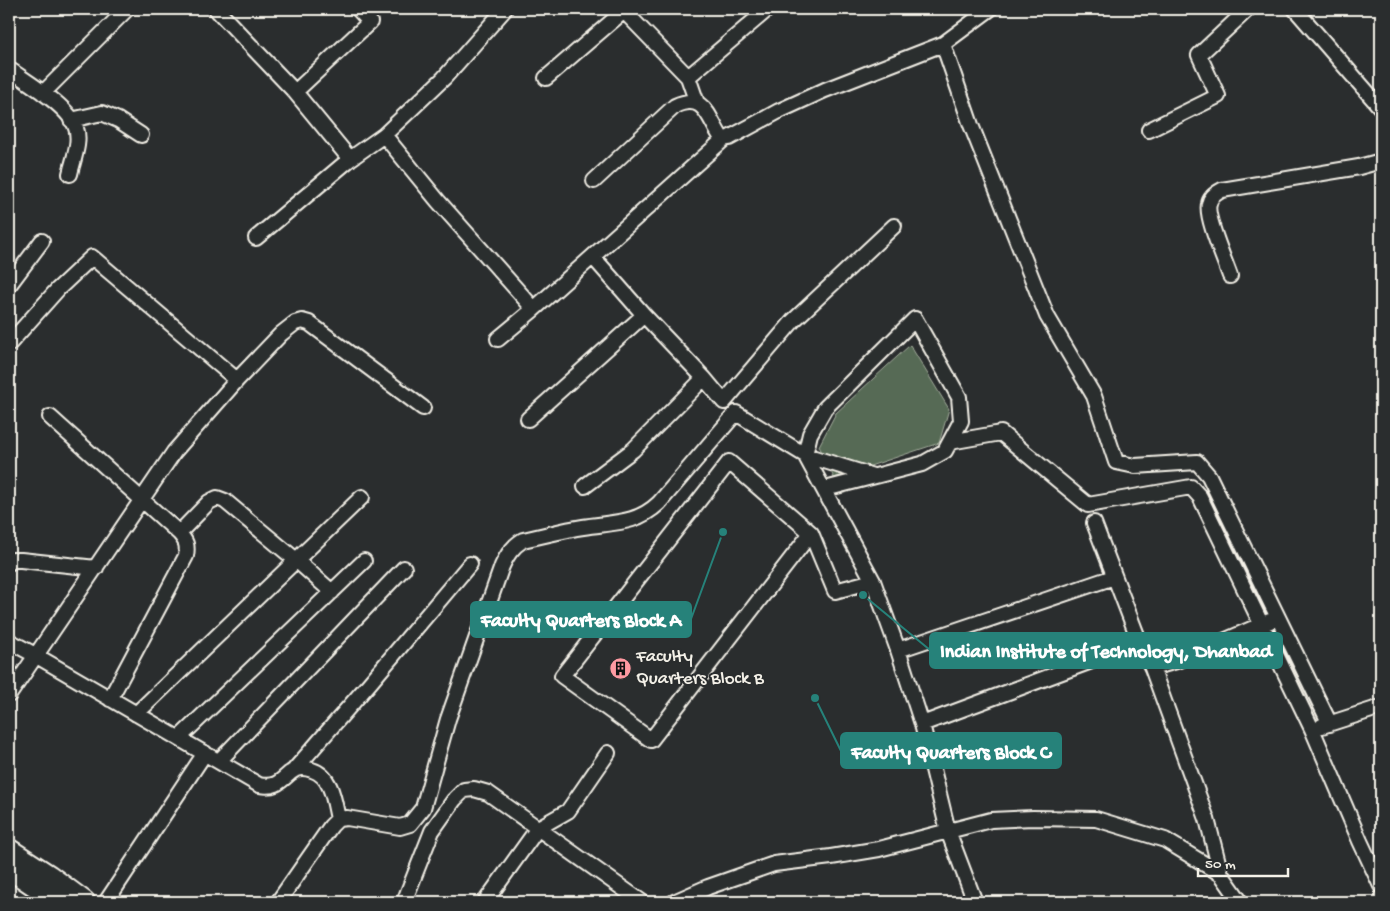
<svg xmlns="http://www.w3.org/2000/svg" width="1390" height="911" font-family="'Gochi Hand',sans-serif">
	<style>
		.park { fill: #566a54; stroke: #a5ae9e }
		.lines { fill: none; stroke-linecap: round; stroke-linejoin: round }
		.minor-casing { stroke: #f4f1e8; stroke-width: 18 }
		.highway-casing { stroke: #f4f1e8; stroke-width: 25 }
		.minor { stroke: #2a2d2e; stroke-width: 14 }
		.highway { stroke: #2a2d2e; stroke-width: 21 }
		.labels { text-anchor: middle; dominant-baseline: central; stroke-width: 4; stroke-linejoin: round; paint-order: stroke }
		.poi-label { font-size: 19px; fill: #f4f1e8; stroke: #2a2d2e; text-anchor: start }
		.leader { fill: none; stroke: #26827a; stroke-width: 2 }
		.callout-dot { fill: #26827a; stroke: #2a2d2e; stroke-width: 2 }
		.callout { fill: #26827a; stroke: #26827a; stroke-width: 2 }
		.callout-label { font-size: 20px; text-anchor: middle; font-weight: bold; fill: #fff }
	</style>
	<rect width="100%" height="100%" fill="#2a2d2e"/>
	<filter id="ink" filterUnits="userSpaceOnUse"><feTurbulence type="fractalNoise" baseFrequency=".02" numOctaves="2"/><feDisplacementMap in="SourceGraphic" scale="10" xChannelSelector="R" yChannelSelector="G"/><feConvolveMatrix kernelMatrix="1 2 1 2 8 2 1 2 1" color-interpolation-filters="sRGB"/></filter>
	<g filter="url(#ink)">
		<path class="park" d="M910,345L949,409L939,443L834,478L819,446L836,413Z"/>
		<g class="lines">
			<defs>
				<path id="minor" d="M216,9L295,92L350,159
					M622,9L688,77L697,103
					M1295,9L1381,108
					M943,44L971,125L1047,316L1094,396L1116,462L1135,466L1197,462L1209,476L1330,724
					M9,69C27,82 70,107 76,128C81,142 73,160 70,174
					M688,77L768,9
					M546,78L624,11
					M295,92L370,22L358,9
					M43,93L127,9
					M71,120L102,113L118,120L141,135
					M1149,130L1218,96L1199,55L1248,9
					M384,135L438,201L534,309
					M594,181L675,106C705,92 708,118 721,137L724,139L729,138L779,111L825,90L943,44L990,9
					M256,238L350,159L384,135L444,78L505,9
					M593,257L644,315L704,378L724,402L793,321L894,226
					M1230,276C1225,261 1205,216 1209,204C1210,197 1216,193 1222,190L1359,167L1381,161
					M9,285L42,241
					M498,339L534,309L724,139
					M9,344L58,289L92,257L237,380
					M50,417L179,533C186,541 188,545 186,556L110,699
					M528,419L644,315
					M950,442L1001,433L1088,505L1191,487L1200,497L1312,729L1360,841L1381,886
					M585,486L633,450L704,378
					M825,489L922,464L945,451L961,421L959,397L915,319L825,408L810,434L805,455L873,581L898,650L922,724L948,831L975,902
					M1094,523L1140,643L1152,668L1207,819L1221,874
					M179,533L209,502L217,498L225,501L296,560L332,592
					M811,533L651,740L562,676L729,462L811,533L835,591L873,581
					M9,563L13,560H21L96,568
					M9,641L35,655L259,785C274,788 279,783 290,773C292,772 294,770 296,769C302,767 307,768 312,770C332,776 334,801 338,819
					M898,650L1114,577
					M1152,668L1180,660L1270,621
					M9,695L174,452L237,380L281,334L295,323L302,321L309,323L423,408
					M136,714L362,497
					M922,724L1140,643
					M1322,726L1381,707
					M179,738L364,561
					M219,761L404,568
					M295,769L369,684L470,564
					M106,902L205,753
					M278,902L331,826L338,819L347,818L400,827L410,824L423,808L448,719L502,566C507,555 512,547 523,540C543,536 563,530 583,527C612,522 636,525 659,503L736,413L805,455L873,476
					M404,902L432,831L454,800L464,790L474,789L488,793L642,902
					M485,902L538,828L568,811L608,753
					M674,902L708,887L774,864L831,857L879,849L991,820L1033,818L1096,819L1165,840L1221,874L1238,898L1239,902"/>
				<path id="highway" d="M9,850L49,876L84,902
					M9,868L60,902"/>
			</defs>
			<use href="#minor" class="minor-casing"/>
			<use href="#highway" class="highway-casing"/>
			<use href="#minor" class="minor"/>
			<use href="#highway" class="highway"/>
		</g>
	</g>
	<defs>
		<symbol id="building-disc" viewBox="-11 -11 22 22"><circle r="9.5" fill="#ff9aa2" stroke="#2a2d2e"/><path d="M-4-6H4V6H1V3H-1V6H-4ZM-2.5-4.3h1.7v1.8h-1.7ZM.8-4.3h1.7v1.8H.8ZM-2.5-1h1.7V.8h-1.7ZM.8-1h1.7V.8H.8Z" fill="#111"/></symbol>
	</defs>
	<g fill-rule="evenodd">
		<use href="#building-disc" x="608" y="656" width="25" height="25"/>
	</g>
	<g class="labels">
		<g class="poi-label">
			<text x="636" y="657">Faculty<tspan x="636" dy="22">Quarters Block B</tspan></text>
		</g>
	</g>
	<path class="leader" d="M723 532L691 619M863 595L930 650M815 698L841 751"/>
	<g class="callout-dot">
		<circle cx="723" cy="532" r="5"/>
		<circle cx="863" cy="595" r="5"/>
		<circle cx="815" cy="698" r="5"/>
	</g>
	<g class="callout">
		<rect x="471" y="602" width="220" height="35" rx="5"/>
		<rect x="930" y="633" width="352" height="35" rx="5"/>
		<rect x="841" y="733" width="220" height="35" rx="5"/>
	</g>
	<g class="callout-label">
		<text x="581" y="626">Faculty Quarters Block A</text>
		<text x="1106" y="657">Indian Institute of Technology, Dhanbad</text>
		<text x="951" y="758">Faculty Quarters Block C</text>
	</g>
	<rect width="1390" height="911" fill="none" stroke="#2a2d2e" stroke-width="30"/>
	<rect x="15" y="15" width="1360" height="881" fill="none" stroke="#f4f1e8" stroke-width="2" filter="url(#ink)"/>
	<path d="M1198 868v8h90v-8" fill="none" stroke="#f4f1e8" stroke-width="2.5"/>
	<text x="1205" y="868" font-size="15" fill="#f4f1e8" stroke="#2a2d2e" stroke-width="4" paint-order="stroke">50 m</text>
</svg>
